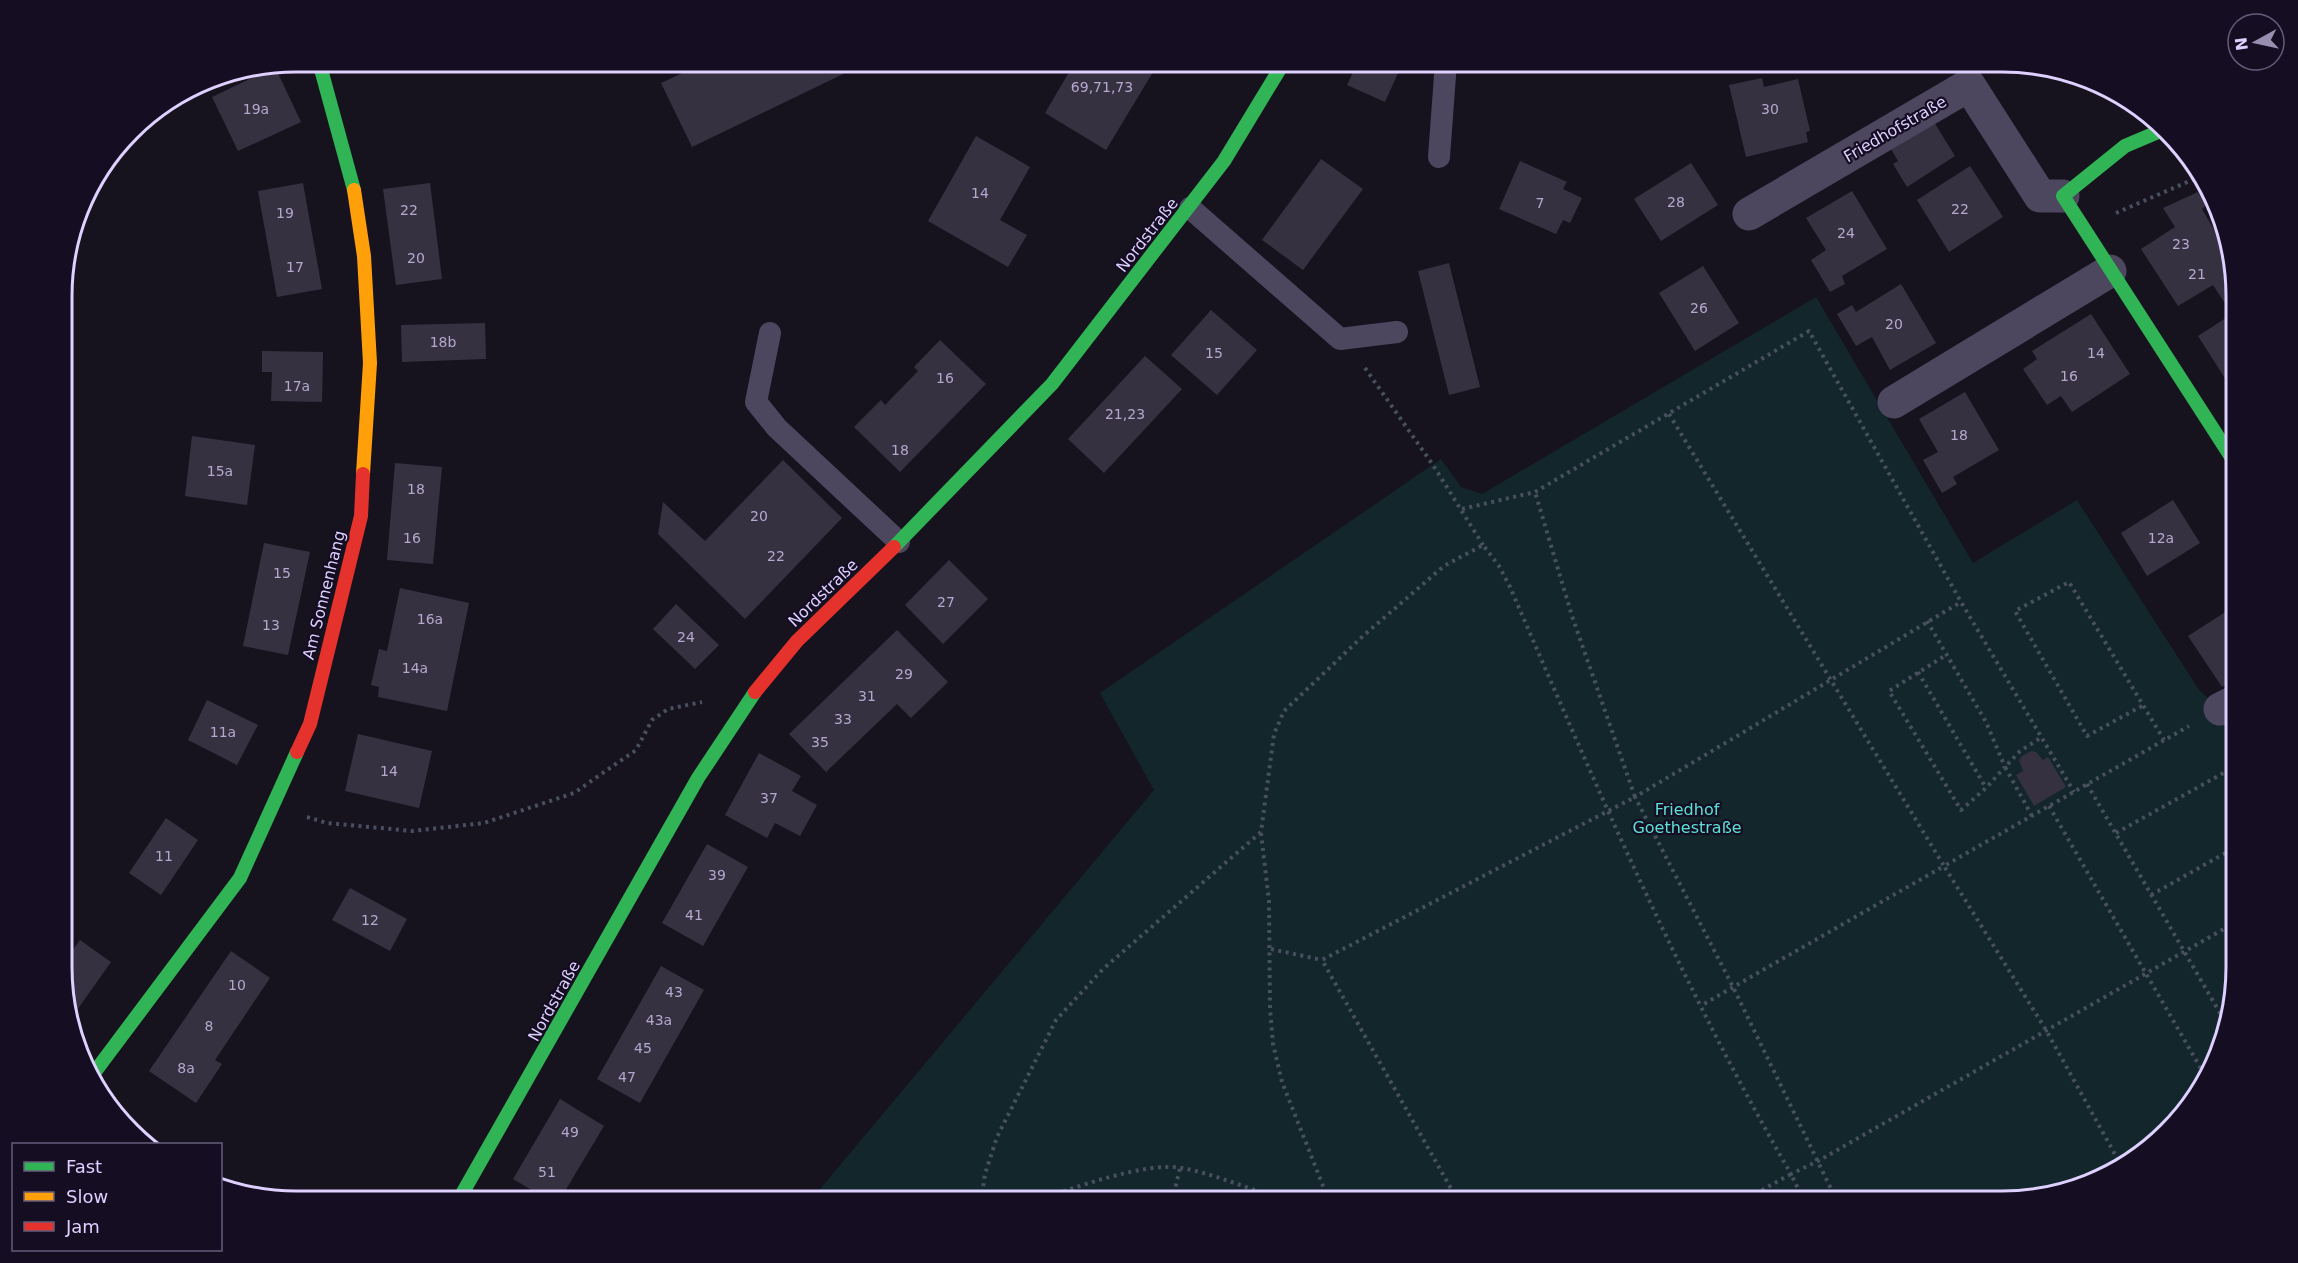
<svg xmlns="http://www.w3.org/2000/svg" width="2298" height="1263" font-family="'DejaVu Sans',sans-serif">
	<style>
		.green { fill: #12262b }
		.building { fill: #363140 }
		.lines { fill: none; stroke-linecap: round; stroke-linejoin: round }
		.path { stroke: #485060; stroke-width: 4; stroke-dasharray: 3 4.5; stroke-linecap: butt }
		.lane { stroke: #4c475f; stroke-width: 22 }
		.street { stroke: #4c475f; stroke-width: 33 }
		.fast { stroke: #30b455; stroke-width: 14 }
		.slow { stroke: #ff9f0a; stroke-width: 14 }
		.jam { stroke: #e5322d; stroke-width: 14 }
		.labels { text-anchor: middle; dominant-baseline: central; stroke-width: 4.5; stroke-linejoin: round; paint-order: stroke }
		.number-label { font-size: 14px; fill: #b4a8cf }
		.street-label { font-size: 16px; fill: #ded0ff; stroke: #150e23 }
		.park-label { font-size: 16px; fill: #5be0d6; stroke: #150e23 }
		.rim { fill: none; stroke: #ded0ff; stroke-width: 3 }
	</style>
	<rect width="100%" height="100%" fill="#16131e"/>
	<path class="green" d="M1816,297L1973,563L2077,500L2199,690L2220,709L2236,736V968L2212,1071L2178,1122L2132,1162L2077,1189L2017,1201H810L1154,790L1100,693L1441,459L1461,487L1482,494Z"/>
	<path class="building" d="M706,62H868L692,147L661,83Z
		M1075,62H1159L1106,150L1045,113Z
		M1358,62H1403L1385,102L1347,85Z
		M275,67L301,122L238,151L212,97Z
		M1762,78L1764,87L1798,79L1810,131L1806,132L1808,142L1746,157L1729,85Z
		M1934,122L1955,156L1907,187L1893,164L1898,161L1891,149Z
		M976,136L1030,167L1000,220L1027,235L1008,267L928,221Z
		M1321,159L1363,189L1303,270L1262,240Z
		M1520,161L1567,182L1563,189L1582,198L1570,223L1563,220L1556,234L1499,209Z
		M1691,163L1718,205L1661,241L1634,199Z
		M1970,166L2003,217L1949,252L1917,200Z
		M303,183L322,289L277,297L258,191Z
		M430,183L442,279L396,285L383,189Z
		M1852,191L1887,249L1842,276L1845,284L1830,292L1811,260L1826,250L1806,218Z
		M2198,192L2207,205L2202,209L2235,266V394L2198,336L2232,314L2213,285L2178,306L2141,249L2175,227L2163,208Z
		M1449,263L1480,387L1449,395L1418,271Z
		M1703,266L1739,323L1695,351L1659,293Z
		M1901,284L1936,343L1890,370L1872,337L1856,346L1837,314L1852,305L1856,312Z
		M1211,310L1257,350L1217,395L1171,355Z
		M2091,314L2130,374L2072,412L2061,396L2047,405L2023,369L2037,359L2032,351Z
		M485,323L486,359L402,362L401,325Z
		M940,340L986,384L900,472L854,427L881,400L885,405L918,371L914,367Z
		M262,351L323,352L322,402L271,401L272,372H262Z
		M1145,356L1182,389L1104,473L1068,439Z
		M1965,392L1999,450L1953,477L1957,484L1942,493L1923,460L1938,452L1919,419Z
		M192,436L255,445L247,505L185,496Z
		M783,460L842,518L745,619L658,534L663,502L705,541Z
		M395,463L442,467L433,564L387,560Z
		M2173,500L2200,543L2147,576L2121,533Z
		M264,543L310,552L288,655L243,646Z
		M949,560L988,599L943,644L905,605Z
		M400,588L469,603L447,711L378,697L379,687L371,685L379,649L387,651Z
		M676,604L719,645L695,669L653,629Z
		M2230,609L2236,616V679L2222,687L2188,636Z
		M897,630L948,682L911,718L897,704L826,772L789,734Z
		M207,700L258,725L237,765L188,740Z
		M358,734L432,751L419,808L345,791Z
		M2031,751L2036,752L2043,760L2048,757L2066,787L2034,806L2016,775L2023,771L2019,760L2022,756Z
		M759,753L801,776L792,791L817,805L800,836L775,823L767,838L725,815Z
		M166,818L198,840L161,895L129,873Z
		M707,844L748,867L703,946L662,923Z
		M350,888L407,919L390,951L332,920Z
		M80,940L111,962L70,1020L64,998L63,963Z
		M231,951L270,978L215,1060L222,1064L196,1103L149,1071Z
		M661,966L704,990L640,1103L597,1079Z
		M560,1099L604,1126L559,1201H550L513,1179Z"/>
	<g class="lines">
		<path class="path" d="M2116,213L2201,176
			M1365,368L1433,465L1483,545
			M1669,414L1944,866L1702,1005
			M1462,509L1535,492L1809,331L1961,602L2074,792
			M1927,621L1986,722L2005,767L1986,788L1961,810L1889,691L1946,655
			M1918,672L1986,788
			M2142,706L2087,736L2015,611L2069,582L2164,740
			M2229,743L2236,755
			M2087,784L2224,1020
			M2049,806L2207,1079
			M2032,816L2005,767L2020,751L2042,737
			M307,817L327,823L412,831L484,823L574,793L636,750L652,720L668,709L702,702
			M1261,833L1269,901L1270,1009L1273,1044L1282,1082L1329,1201
			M2116,833L2236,766
			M2151,895L2236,847
			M1271,949L1322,960
			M2122,1167L2046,1030L1944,866L2189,726
			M981,1201L985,1174L997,1137L1056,1020L1103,969L1261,832L1274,734L1284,711L1363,636L1444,566L1483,545L1499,566L1510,587C1596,786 1682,986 1791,1174L1818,1161L2236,922
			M1035,1201C1071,1189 1146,1161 1182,1168C1221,1175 1256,1194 1296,1201
			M1172,1201L1180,1168
			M1458,1201L1322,960L1635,797L1572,616L1535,492
			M1742,1201L1791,1174L1804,1201
			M1837,1201L1733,987L1635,797L1961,602"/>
		<path class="lane" d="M1439,157L1446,62
			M1190,208L1340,339L1397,332
			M770,333L756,402L777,428L899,542"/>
		<path class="street" d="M1749,214L1969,85L2040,196H2063
			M1894,402L2110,271
			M2220,709L2236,701"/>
		<path class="fast" d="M319,62L354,190
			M2165,129L2125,146L2063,196L2235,463
			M894,547L1052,384L1224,161L1284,62
			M91,1077L240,878L297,752
			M458,1201L698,778L755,692"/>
		<path class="slow" d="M354,190L364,256L370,363L363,474"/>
		<path class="jam" d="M755,692L797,641L894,547
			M297,752L310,724L361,516L363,474"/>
	</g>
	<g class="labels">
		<g class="number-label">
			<text x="1102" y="87">69,71,73</text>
			<text x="256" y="109">19a</text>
			<text x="1770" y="109">30</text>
			<text x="980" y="193">14</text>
			<text x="1676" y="202">28</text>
			<text x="1540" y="203">7</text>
			<text x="1960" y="209">22</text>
			<text x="409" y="210">22</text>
			<text x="285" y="213">19</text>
			<text x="1846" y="233">24</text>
			<text x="2181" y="244">23</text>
			<text x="416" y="258">20</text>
			<text x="295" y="267">17</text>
			<text x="2197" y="274">21</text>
			<text x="1699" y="308">26</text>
			<text x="1894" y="324">20</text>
			<text x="443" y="342">18b</text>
			<text x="1214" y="353">15</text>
			<text x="2096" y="353">14</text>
			<text x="2069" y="376">16</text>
			<text x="945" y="378">16</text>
			<text x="297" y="386">17a</text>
			<text x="1125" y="414">21,23</text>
			<text x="1959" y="435">18</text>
			<text x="900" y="450">18</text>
			<text x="220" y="471">15a</text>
			<text x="416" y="489">18</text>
			<text x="759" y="516">20</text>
			<text x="412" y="538">16</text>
			<text x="2161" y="538">12a</text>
			<text x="776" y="556">22</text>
			<text x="282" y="573">15</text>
			<text x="946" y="602">27</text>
			<text x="430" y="619">16a</text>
			<text x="271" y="625">13</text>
			<text x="686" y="637">24</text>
			<text x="415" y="668">14a</text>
			<text x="904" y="674">29</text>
			<text x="867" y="696">31</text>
			<text x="843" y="719">33</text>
			<text x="223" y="732">11a</text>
			<text x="820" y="742">35</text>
			<text x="389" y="771">14</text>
			<text x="769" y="798">37</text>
			<text x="164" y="856">11</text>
			<text x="717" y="875">39</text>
			<text x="694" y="915">41</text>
			<text x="370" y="920">12</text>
			<text x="237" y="985">10</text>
			<text x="674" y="992">43</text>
			<text x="659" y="1020">43a</text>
			<text x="209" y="1026">8</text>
			<text x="643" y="1048">45</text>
			<text x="186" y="1068">8a</text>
			<text x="627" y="1077">47</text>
			<text x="570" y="1132">49</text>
			<text x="547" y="1172">51</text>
		</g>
		<g class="street-label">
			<text transform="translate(1895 129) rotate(-30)">Friedhofstraße</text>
			<text transform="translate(1147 235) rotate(-52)">Nordstraße</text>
			<text transform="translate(823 593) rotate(-44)">Nordstraße</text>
			<text transform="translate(324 595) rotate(-76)">Am Sonnenhang</text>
			<text transform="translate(554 1001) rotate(-61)">Nordstraße</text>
		</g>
		<g class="park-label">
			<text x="1687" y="809">Friedhof<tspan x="1687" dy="18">Goethestraße</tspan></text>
		</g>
	</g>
	<path d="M0 0H2298V1263H0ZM296 72H2002A224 224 0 0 1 2226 296V967A224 224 0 0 1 2002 1191H296A224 224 0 0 1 72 967V296A224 224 0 0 1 296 72Z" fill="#150e23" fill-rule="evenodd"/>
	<path class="rim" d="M296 72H2002A224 224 0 0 1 2226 296V967A224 224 0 0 1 2002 1191H296A224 224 0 0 1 72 967V296A224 224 0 0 1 296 72Z"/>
	<rect x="12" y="1143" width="210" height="108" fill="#150e23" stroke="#655c7b" stroke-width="1.5"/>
	<rect x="24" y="1162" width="30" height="9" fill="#30b455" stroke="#655c7b" stroke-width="1.5"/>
	<text x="66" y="1173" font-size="18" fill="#ded0ff">Fast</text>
	<rect x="24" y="1192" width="30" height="9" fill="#ff9f0a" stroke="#655c7b" stroke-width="1.5"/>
	<text x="66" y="1203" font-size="18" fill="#ded0ff">Slow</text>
	<rect x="24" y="1222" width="30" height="9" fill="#e5322d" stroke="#655c7b" stroke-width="1.5"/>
	<text x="66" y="1233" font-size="18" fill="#ded0ff">Jam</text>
	<g transform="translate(2256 42) rotate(262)"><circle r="28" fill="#150e23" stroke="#655c7b" stroke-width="1.5"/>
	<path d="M0-4.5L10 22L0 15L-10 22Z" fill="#988eb0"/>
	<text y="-9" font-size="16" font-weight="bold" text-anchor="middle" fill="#ded0ff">N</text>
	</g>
</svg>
